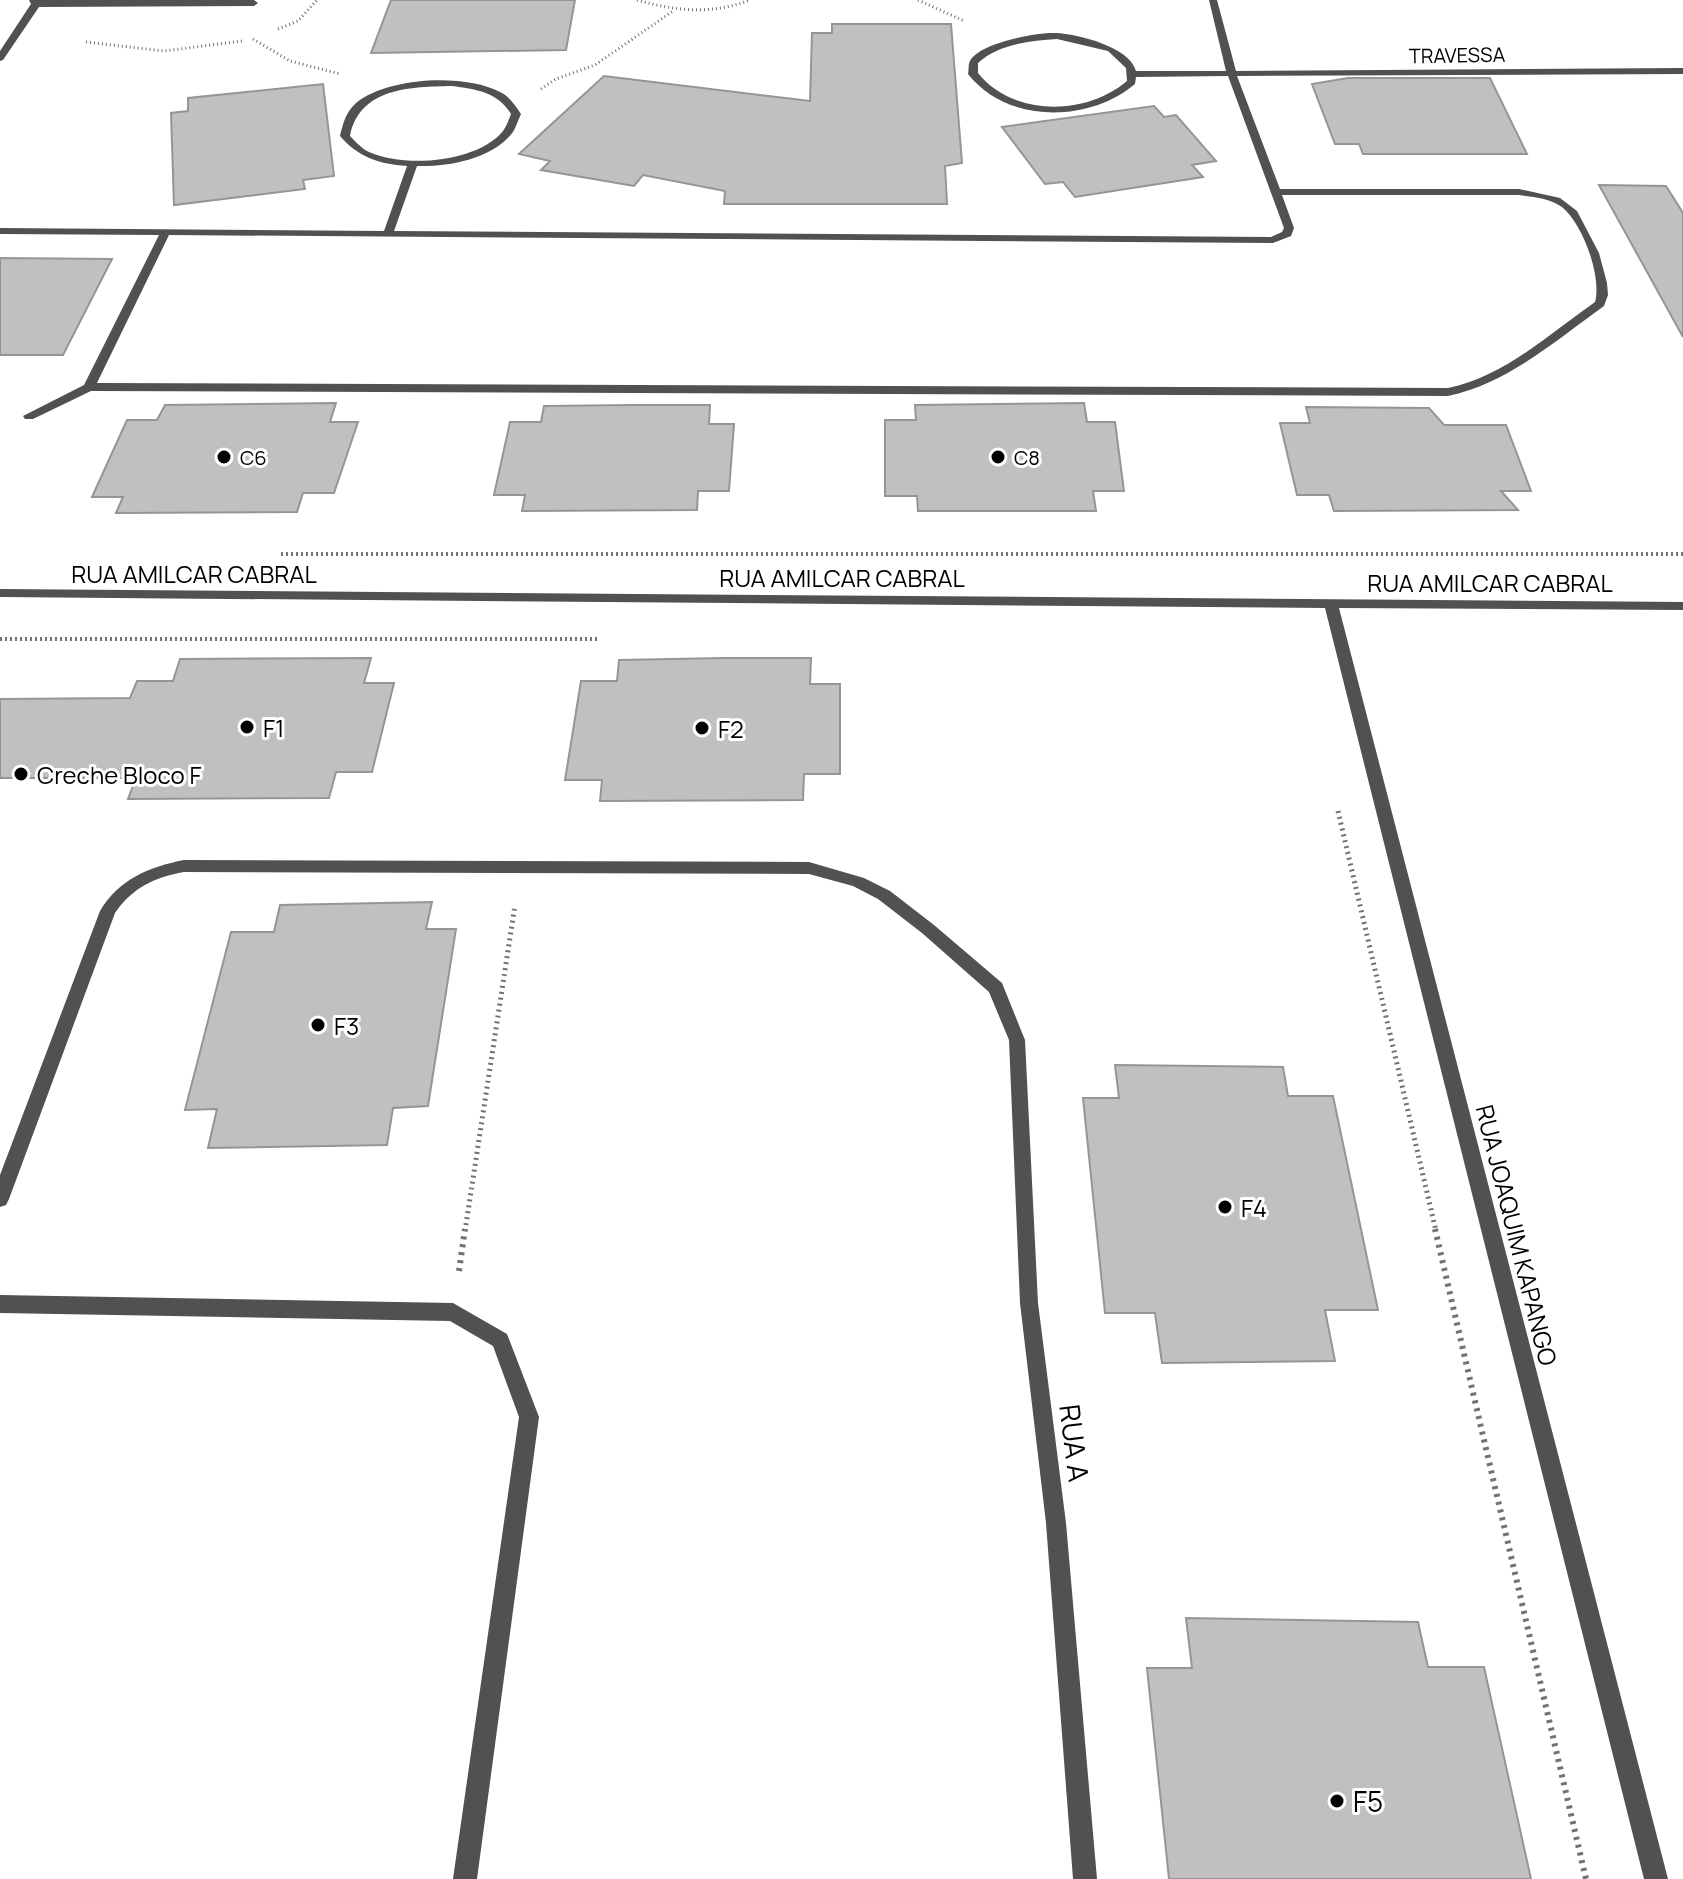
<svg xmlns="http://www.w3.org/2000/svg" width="1683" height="1879" font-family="Manrope,sans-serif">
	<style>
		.building { fill: #c0c0c0; stroke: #959595; stroke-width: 2 }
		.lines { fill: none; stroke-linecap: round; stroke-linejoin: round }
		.path-far3 { stroke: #737373; stroke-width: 3; stroke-dasharray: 1 3; stroke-linecap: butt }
		.path-far2 { stroke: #737373; stroke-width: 4; stroke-dasharray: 2 3; stroke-linecap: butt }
		.path-far1 { stroke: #737373; stroke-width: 5; stroke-dasharray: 2 4; stroke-linecap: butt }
		.path { stroke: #737373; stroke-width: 6; stroke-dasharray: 3 5; stroke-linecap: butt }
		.street { fill: #515151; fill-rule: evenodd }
		.poi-dot { fill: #000; stroke: #fff; stroke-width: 3 }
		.labels { text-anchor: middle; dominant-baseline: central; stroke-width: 6; stroke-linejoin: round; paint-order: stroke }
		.far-street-label { font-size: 20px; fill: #000; stroke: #fff }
		.far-poi-label { font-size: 20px; fill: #000; stroke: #fff; text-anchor: start }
		.street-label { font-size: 24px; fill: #000; stroke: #fff }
		.poi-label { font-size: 24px; fill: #000; stroke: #fff; text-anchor: start }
		.near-street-label { font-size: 28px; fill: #000; stroke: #fff }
		.near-poi-label { font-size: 28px; fill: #000; stroke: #fff; text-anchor: start }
	</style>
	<rect width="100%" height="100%" fill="#fff"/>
	<path class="building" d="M391,0H575L566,50L371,53Z
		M832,24H951L962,163L945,166L947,204H724L725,191L643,175L634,186L541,170L550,161L519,154L604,76L810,101L812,33H832Z
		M1348,78H1490L1527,154H1363L1359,144H1335L1312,84Z
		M323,84L334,176L303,180L305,189L174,205L171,113L188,111V98Z
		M1154,106L1164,117L1176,115L1216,161L1192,165L1203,177L1075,197L1063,182L1045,184L1002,127Z
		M1599,185L1666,186L1683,213V337Z
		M0,258L112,259L63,355H0Z
		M336,403L330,422H358L334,493H303L297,512L116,513L123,497H92L127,420H157L165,405Z
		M1084,403L1087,422H1115L1124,491H1093L1096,511H918L917,496H885V420H916L915,405Z
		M634,405H710L709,424H734L729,491H698L697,510L522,511L525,495H494L510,422H541L544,406Z
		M1306,407L1429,408L1444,425H1506L1531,491H1501L1518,510L1334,511L1329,495H1297L1280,423H1310Z
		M371,658L364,683H394L372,772H336L329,798L128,799L136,778H0V699L130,698L137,681H173L180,659Z
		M724,658H811L810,684H840V774H804L803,800L600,801L602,780H565L581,681H617L619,660Z
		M432,902L426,929H456L428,1106L393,1108L387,1145L208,1148L217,1109L185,1110L231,932H274L280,905Z
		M1115,1065L1283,1067L1288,1096H1333L1378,1310H1325L1335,1361L1162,1363L1155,1313H1105L1083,1098H1119Z
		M1186,1618L1418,1622L1428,1667H1484L1531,1879H1169L1147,1668H1192Z"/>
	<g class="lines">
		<path class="path-far3" d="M637,0C676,11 711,15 750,0
			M918,0L964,21
			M278,29L298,21L317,0
			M253,39L290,61L340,74
			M86,42L164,51L242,41
			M541,89L556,79L595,65L673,11"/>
		<path class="path-far2" d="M281,554H1683
			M0,639H599"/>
		<path class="path-far1" d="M1338,811L1436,1231
			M465,1231L515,905"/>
		<path class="path" d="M1435,1229L1586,1879
			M459,1271L465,1229"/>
		<path class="street" d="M29,0H254L258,3L254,6L39,7L3,60L0,61V51L31,4Z
			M1209,0H1217L1236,71L1683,68V74L1237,76L1280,189H1519L1560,198L1577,211L1599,253L1607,283L1608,295L1604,306C1555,341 1508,383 1448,396L91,391L33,419H25L23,416L84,385L159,235L0,234V228L384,231L407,166C379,164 358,157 340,136C343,123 346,112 356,103C387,77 465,73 500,92C510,97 515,105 521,114C518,120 516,127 513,132C493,159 448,167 417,166L394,231L1271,237L1282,232L1284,228L1228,76L1136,77L1135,84C1089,123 1007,124 968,74C969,71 968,64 970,61C979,43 1037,32 1056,33C1078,34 1130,47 1136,71H1226ZM1057,39L1108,51L1126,68L1127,81C1086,116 1013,117 978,73V63C998,44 1030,41 1057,39ZM452,86C475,89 498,92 511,114C509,119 507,126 503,131C477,163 404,168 369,152C361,148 356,142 350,136C360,87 411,87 452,86ZM1282,195H1519C1533,197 1550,198 1562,207C1583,224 1602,277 1595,302C1549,334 1504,377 1448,388L97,383L169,235L1273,243L1291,236L1294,228Z
			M0,589L1683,602V610L1339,608L1668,1879H1644L1325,608L0,597Z
			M184,860L809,862L864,878L890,891L934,925L1002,983L1025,1040L1038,1303L1066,1523L1097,1879H1073L1046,1523L1020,1303L1009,1040L989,992L922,933L878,899L853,886L809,874L184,872C155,877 132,888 115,913L9,1199L6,1205L0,1207V1175L100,911C119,879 149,867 184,860Z
			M0,1295L453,1303L507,1334L539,1417L477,1879H453L519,1417L493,1346L450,1321L0,1313Z"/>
	</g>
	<g class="poi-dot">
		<circle cx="224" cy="457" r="8"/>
		<circle cx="998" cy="457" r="8"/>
		<circle cx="247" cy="727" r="8"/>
		<circle cx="702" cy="728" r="8"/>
		<circle cx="21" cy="774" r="8"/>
		<circle cx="318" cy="1025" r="8"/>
		<circle cx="1225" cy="1207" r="8"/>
		<circle cx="1337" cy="1801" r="8"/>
	</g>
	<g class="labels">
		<g class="far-street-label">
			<text transform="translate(1457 55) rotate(-1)">TRAVESSA</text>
		</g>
		<g class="far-poi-label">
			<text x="240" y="457">C6</text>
			<text x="1014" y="457">C8</text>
		</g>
		<g class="street-label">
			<text x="194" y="573">RUA AMILCAR CABRAL</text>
			<text x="842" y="577">RUA AMILCAR CABRAL</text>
			<text x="1490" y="582">RUA AMILCAR CABRAL</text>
			<text transform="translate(1517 1235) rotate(76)">RUA JOAQUIM KAPANGO</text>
		</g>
		<g class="poi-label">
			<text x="263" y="727">F1</text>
			<text x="718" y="728">F2</text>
			<text x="37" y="774">Creche Bloco F</text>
			<text x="334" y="1025">F3</text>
			<text x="1241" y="1207">F4</text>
		</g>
		<g class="near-street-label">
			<text transform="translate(1075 1443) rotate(83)">RUA A</text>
		</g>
		<g class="near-poi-label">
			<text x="1353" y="1801">F5</text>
		</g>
	</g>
</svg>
